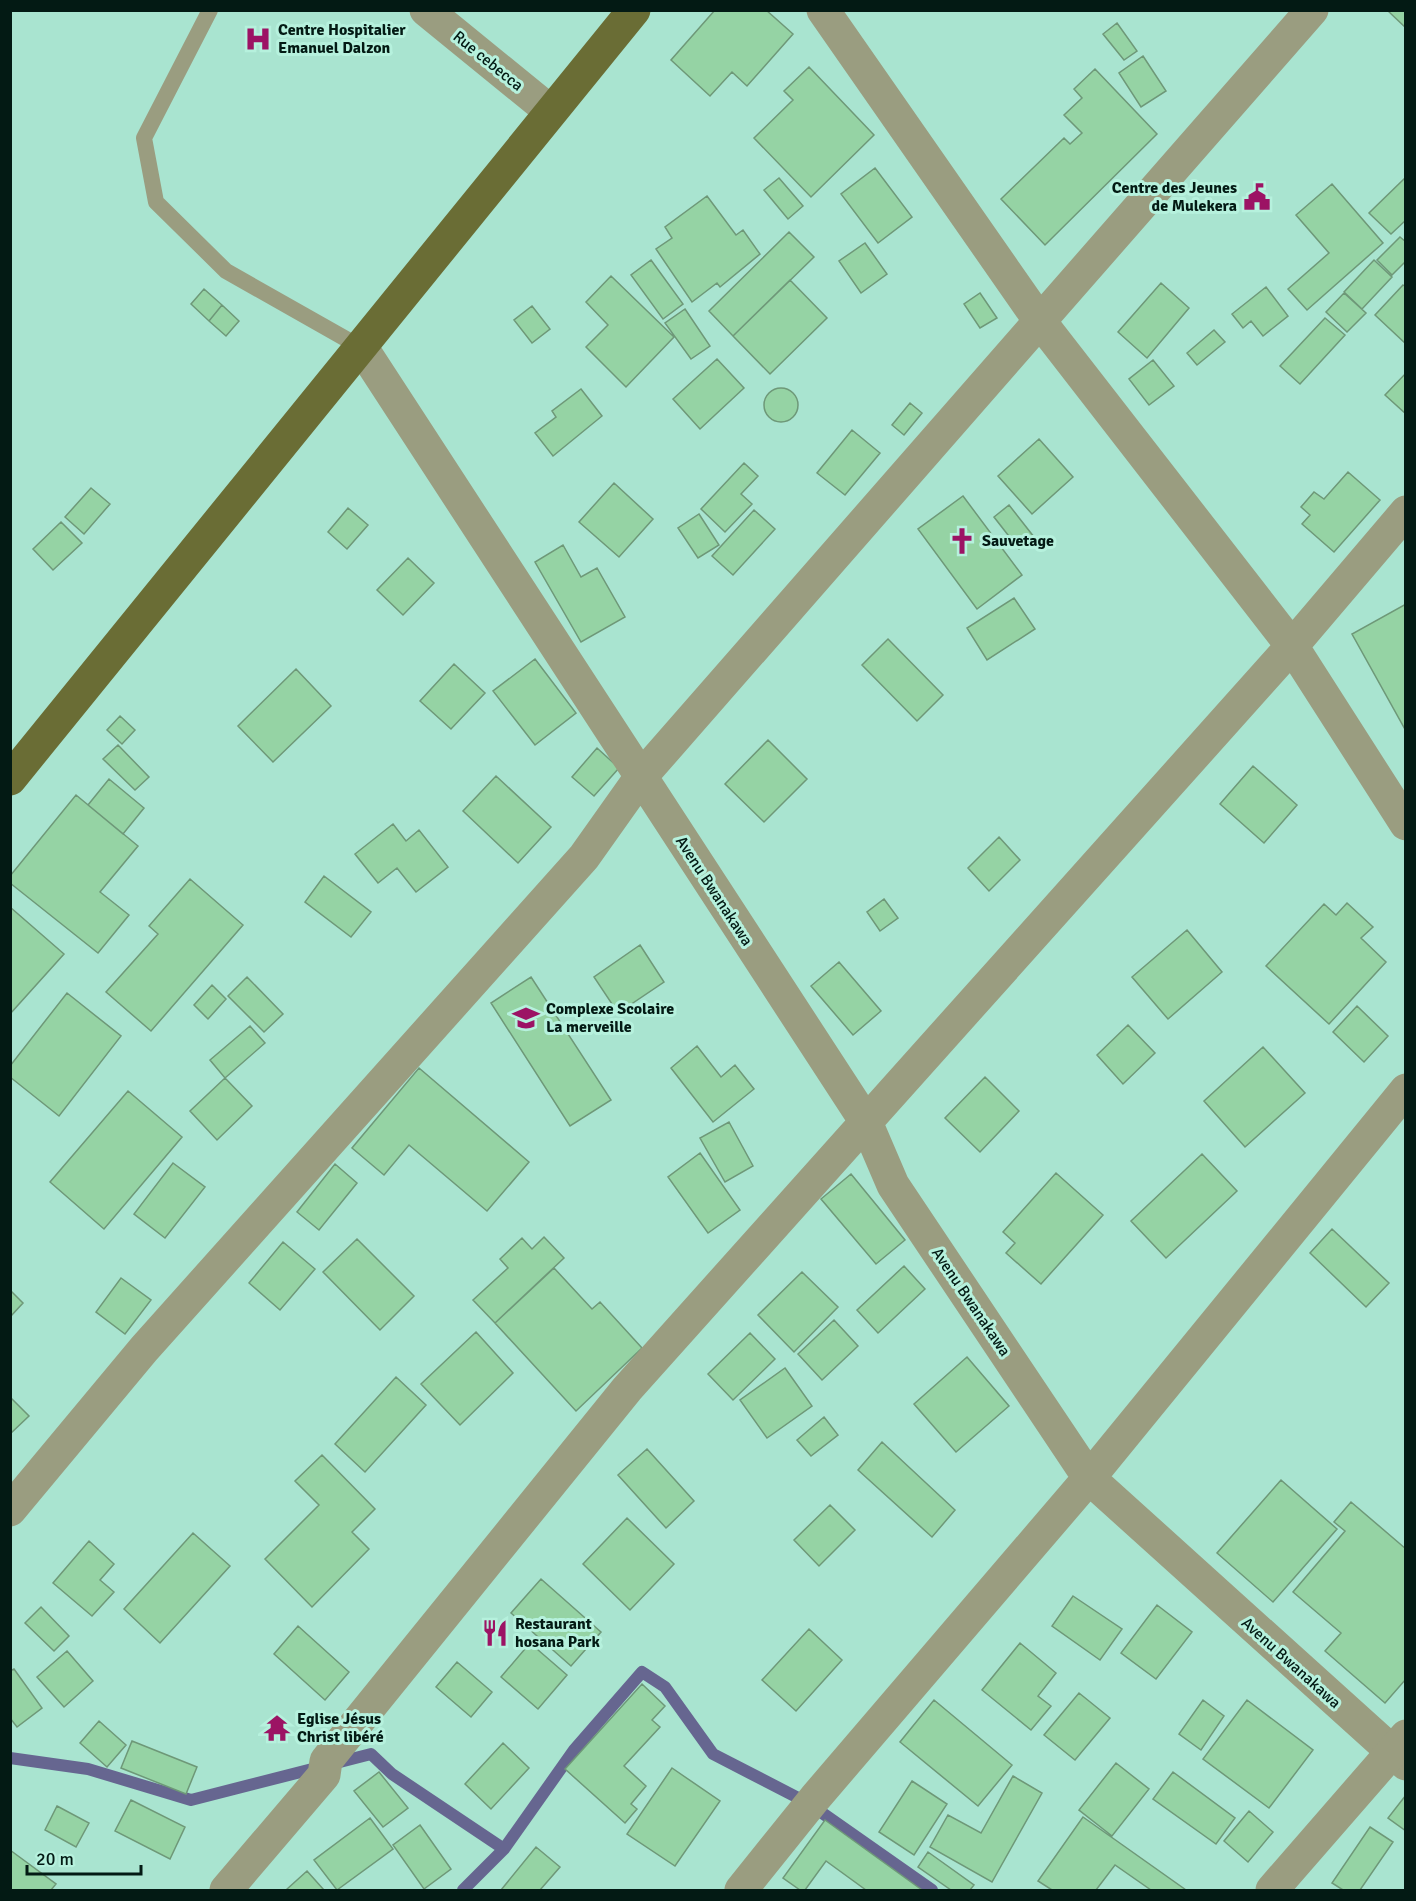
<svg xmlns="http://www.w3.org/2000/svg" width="1416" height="1901" font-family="Signika,sans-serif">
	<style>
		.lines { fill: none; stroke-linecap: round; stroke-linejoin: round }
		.stream { stroke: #666690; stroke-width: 12 }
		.building { fill: #95d3a4; stroke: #6e9878; stroke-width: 1.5 }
		.service { stroke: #9a9d80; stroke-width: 16 }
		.minor { stroke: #9a9d80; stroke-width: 33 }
		.tertiary { stroke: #9a9d80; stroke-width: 33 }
		.primary { stroke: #6a6d35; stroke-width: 33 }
		.labels { text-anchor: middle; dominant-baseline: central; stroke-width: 6; stroke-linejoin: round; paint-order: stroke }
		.poi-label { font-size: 16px; font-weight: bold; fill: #031a14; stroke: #b6f1dd; text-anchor: start }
		.street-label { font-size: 16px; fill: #031a14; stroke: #b6f1dd }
	</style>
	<rect width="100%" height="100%" fill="#a9e4d0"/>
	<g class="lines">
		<path class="stream" d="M10,1758L88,1769L191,1800L371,1754L392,1774L504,1849
			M463,1890L504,1849L574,1750L642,1672L665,1687L713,1754L808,1803L932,1890"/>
	</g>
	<path class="building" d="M715,10H766L793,34L747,86L732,72L710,96L671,60Z
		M1406,10V28L1388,11V10Z
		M1117,23L1137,51L1124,60L1103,34Z
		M1143,56L1166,91L1141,107L1119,73Z
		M809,67L874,135L811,197L754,138L793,100L784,91Z
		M1095,69L1157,134L1045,245L1001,199L1064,138L1070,144L1082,133L1064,115L1082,98L1074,89Z
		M875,168L912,217L878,243L841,194Z
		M779,178L803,206L788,219L764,190Z
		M1405,178L1406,220L1391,234L1369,213Z
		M1332,184L1383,243L1307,310L1288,289L1329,253L1296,215Z
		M707,196L736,235L743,230L760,254L720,287L717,283L692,302L656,249L672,238L665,227Z
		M789,232L814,257L733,336L709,311Z
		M1400,237L1406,242V261L1392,275L1377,260Z
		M865,243L887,274L861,293L839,261Z
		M651,260L683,304L663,319L631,275Z
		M1374,260L1392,277L1362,309L1344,292Z
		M611,276L674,337L626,387L586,347L608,325L586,302Z
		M790,280L827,318L770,374L733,336Z
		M1161,283L1189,308L1147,358L1118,332Z
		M1403,285L1406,287V344L1375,315Z
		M1266,287L1288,316L1263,336L1251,321L1243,328L1232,314Z
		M204,289L222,305L209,321L191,304Z
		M980,293L997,318L980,328L964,304Z
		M1344,293L1366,313L1347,332L1326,312Z
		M222,305L239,321L226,336L209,321Z
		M532,306L550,329L532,343L514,320Z
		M685,309L710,346L691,359L665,323Z
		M1325,318L1345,335L1300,384L1280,366Z
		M1214,330L1225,342L1197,365L1187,353Z
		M717,359L744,388L700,429L673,399Z
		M1153,360L1174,386L1149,405L1129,379Z
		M1406,373V414L1385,395Z
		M764 405a17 17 0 1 1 34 0a17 17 0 1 1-34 0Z
		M581,389L602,416L553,456L535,433L556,417L552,411Z
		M910,403L922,413L904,435L892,425Z
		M852,430L880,453L845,495L817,473Z
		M1039,439L1073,477L1032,514L998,476Z
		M744,463L758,476L741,494L752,504L725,532L701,509Z
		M1348,472L1380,500L1334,552L1302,524L1310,515L1301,507L1314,492L1324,499Z
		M614,483L653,519L619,557L579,522Z
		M91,488L110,504L84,534L65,517Z
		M963,496L1022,575L977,609L918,529Z
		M1009,505L1034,537L1019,549L994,517Z
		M348,508L368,525L347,549L328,532Z
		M754,510L775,529L733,575L712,556Z
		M699,514L719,545L698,558L678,528Z
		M61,522L82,543L53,570L33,549Z
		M563,545L581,577L597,568L625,617L581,642L535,562Z
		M408,558L434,583L403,615L377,590Z
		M1014,598L1035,629L987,660L967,628Z
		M1406,604V731L1352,634Z
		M888,639L943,695L917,721L862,665Z
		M535,659L576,713L535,745L493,691Z
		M454,664L485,693L451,729L420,701Z
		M296,669L331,706L273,762L238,726Z
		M120,716L135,730L122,744L107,730Z
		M768,740L807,779L764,822L725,784Z
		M118,745L149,777L135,790L103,759Z
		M597,748L619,768L594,796L572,777Z
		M1253,766L1297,805L1264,843L1220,804Z
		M496,776L551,827L518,863L463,811Z
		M109,779L144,808L123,834L88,805Z
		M76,795L138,846L100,892L129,915L98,953L10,883V876Z
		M393,824L406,841L419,830L448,867L416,892L397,868L378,883L355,854Z
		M999,837L1020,860L989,891L968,868Z
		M324,876L371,912L351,937L305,902Z
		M190,879L243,925L151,1031L106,992L158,934L149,926Z
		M884,899L898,918L880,931L867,912Z
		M1347,903L1373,927L1361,938L1386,962L1329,1024L1266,966L1324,904L1336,915Z
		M10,907L64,954L10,1014Z
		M1187,930L1222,972L1168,1019L1132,977Z
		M640,945L664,982L618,1013L594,977Z
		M839,962L881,1011L853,1035L811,986Z
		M247,977L283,1014L264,1032L228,996Z
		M531,977L611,1100L570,1126L491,1003Z
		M212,985L226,999L208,1019L194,1005Z
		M67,993L121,1036L59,1116L10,1077V1066Z
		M1357,1006L1388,1036L1364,1062L1333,1032Z
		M1128,1025L1155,1053L1123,1084L1097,1055Z
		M250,1026L265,1043L225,1078L210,1060Z
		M697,1046L721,1077L735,1065L754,1089L713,1122L671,1068Z
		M1263,1047L1305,1093L1245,1147L1204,1101Z
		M419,1068L529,1162L487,1211L409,1145L384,1175L352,1148Z
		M985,1077L1019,1111L980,1152L945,1118Z
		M225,1078L252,1106L217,1140L190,1111Z
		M128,1091L182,1137L104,1229L50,1182Z
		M729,1122L753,1166L725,1182L700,1138Z
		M700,1153L740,1210L708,1233L668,1177Z
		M1202,1154L1237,1191L1166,1258L1131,1221Z
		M173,1163L205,1187L165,1238L134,1214Z
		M335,1164L357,1183L319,1230L297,1212Z
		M1056,1173L1103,1215L1041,1284L1006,1253L1015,1243L1003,1232Z
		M851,1174L905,1240L876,1264L821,1199Z
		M1332,1229L1389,1283L1366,1307L1310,1253Z
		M544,1237L564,1258L495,1323L473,1300L508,1268L500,1259L522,1238L532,1249Z
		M357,1239L414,1296L380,1330L323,1272Z
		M283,1242L315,1269L280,1310L249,1283Z
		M904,1266L925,1289L878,1333L857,1310Z
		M554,1268L592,1309L600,1302L642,1348L576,1411L495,1323Z
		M802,1272L838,1307L794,1352L758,1315Z
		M121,1278L151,1300L125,1334L96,1312Z
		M10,1290L23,1303L10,1317Z
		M834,1320L858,1346L822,1380L798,1354Z
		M476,1332L513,1373L460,1425L421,1384Z
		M750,1333L775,1359L733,1400L708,1374Z
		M967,1357L1009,1406L956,1452L914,1404Z
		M785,1368L812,1406L767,1438L740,1400Z
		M396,1377L426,1405L365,1472L335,1444Z
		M10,1397L29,1416L10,1434Z
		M824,1417L838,1435L811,1456L797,1440Z
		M882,1442L955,1510L932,1537L858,1470Z
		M647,1449L694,1501L666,1528L618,1475Z
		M322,1455L375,1509L352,1532L369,1549L312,1607L265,1559L319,1505L295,1481Z
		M1281,1480L1337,1529L1273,1602L1217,1553Z
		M1351,1502L1406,1549V1679L1385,1703L1325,1651L1341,1633L1293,1592L1345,1531L1334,1522Z
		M830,1505L855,1530L819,1566L794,1540Z
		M627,1518L674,1564L630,1610L583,1564Z
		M193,1533L230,1566L160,1643L124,1609Z
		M89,1541L114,1564L100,1580L114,1592L92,1616L53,1583Z
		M541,1579L601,1632L571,1666L511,1613Z
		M1073,1596L1122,1629L1100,1660L1052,1626Z
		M1157,1605L1192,1632L1156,1679L1121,1653Z
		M41,1607L69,1636L54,1651L25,1623Z
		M298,1626L349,1672L325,1700L274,1654Z
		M809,1629L842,1660L796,1711L762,1680Z
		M530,1643L567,1675L538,1709L501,1677Z
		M1020,1643L1056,1673L1038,1696L1051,1706L1031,1730L982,1690Z
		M67,1651L93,1681L64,1707L37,1677Z
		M457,1662L492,1692L471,1717L436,1687Z
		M14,1669L42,1708L17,1727L10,1718V1671Z
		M642,1684L665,1706L652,1720L660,1727L624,1766L646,1786L631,1804L637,1809L625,1823L565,1769Z
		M1079,1693L1110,1718L1075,1760L1044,1735Z
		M934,1700L1012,1765L978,1806L900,1742Z
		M1203,1700L1224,1716L1201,1750L1179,1734Z
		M1247,1700L1313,1750L1269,1808L1203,1759Z
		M99,1721L126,1745L107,1767L80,1743Z
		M132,1741L197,1767L186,1794L121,1768Z
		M503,1743L529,1768L491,1809L465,1784Z
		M1116,1763L1149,1789L1112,1836L1079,1810Z
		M672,1768L720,1801L675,1866L627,1834Z
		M379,1772L408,1808L383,1827L354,1791Z
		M1173,1772L1235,1818L1216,1844L1153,1799Z
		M1013,1776L1042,1793L992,1882L930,1847L948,1815L981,1833Z
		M912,1781L947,1804L914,1855L879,1832Z
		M1406,1795V1831L1388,1818Z
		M131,1800L185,1827L170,1859L115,1831Z
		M57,1806L89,1823L76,1847L45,1830Z
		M1249,1811L1273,1832L1248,1862L1224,1841Z
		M1083,1817L1186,1890H1151L1115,1865L1096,1890H1052L1038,1881Z
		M370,1818L393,1849L337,1890L314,1860Z
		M825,1820L922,1890H866L826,1861L805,1890H800L783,1878Z
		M420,1825L451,1869L424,1889L393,1845Z
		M1370,1827L1393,1842L1360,1890H1343L1332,1883Z
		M536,1847L560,1867L540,1890H501Z
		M10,1850L56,1884L51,1890H10Z
		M928,1852L974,1885L970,1890H951L918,1867Z
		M307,1871L324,1890H286Z"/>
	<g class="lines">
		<path class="service" d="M210,10L144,138L156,202L226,271L362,348"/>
		<path class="minor" d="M426,10L550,111
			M823,10L1039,320L1292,646L1406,824
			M362,348L866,1122L893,1185L1089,1478L1406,1764
			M10,1510L144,1349L584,857L640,778L1312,10
			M226,1890L324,1775L326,1761L627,1389L1292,646L1406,512
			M741,1890L815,1798L1089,1478L1406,1090"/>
		<path class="tertiary" d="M1272,1890L1406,1736"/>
		<path class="primary" d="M10,779L634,10"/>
	</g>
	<defs>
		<symbol id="hospital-bare" viewBox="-9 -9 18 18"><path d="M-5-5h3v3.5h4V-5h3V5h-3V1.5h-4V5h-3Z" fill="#9c1364" stroke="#b6f1dd" stroke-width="2.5" paint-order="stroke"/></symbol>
		<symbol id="civic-bare" viewBox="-9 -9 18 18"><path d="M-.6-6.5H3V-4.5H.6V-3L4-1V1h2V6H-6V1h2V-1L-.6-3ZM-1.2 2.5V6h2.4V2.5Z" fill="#9c1364" stroke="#b6f1dd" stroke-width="2.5" paint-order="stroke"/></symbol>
		<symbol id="church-bare" viewBox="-9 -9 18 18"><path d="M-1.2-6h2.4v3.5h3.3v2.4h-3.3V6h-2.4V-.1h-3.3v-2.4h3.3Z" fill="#9c1364" stroke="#b6f1dd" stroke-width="2.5" paint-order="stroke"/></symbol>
		<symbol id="school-bare" viewBox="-9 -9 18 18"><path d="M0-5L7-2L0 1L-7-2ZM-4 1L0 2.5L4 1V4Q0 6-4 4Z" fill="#9c1364" stroke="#b6f1dd" stroke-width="2.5" paint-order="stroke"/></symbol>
		<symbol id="restaurant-bare" viewBox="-9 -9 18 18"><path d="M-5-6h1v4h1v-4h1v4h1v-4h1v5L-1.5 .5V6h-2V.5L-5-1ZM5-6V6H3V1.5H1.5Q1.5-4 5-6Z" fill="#9c1364" stroke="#b6f1dd" stroke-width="2.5" paint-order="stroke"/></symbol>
		<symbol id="temple-bare" viewBox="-9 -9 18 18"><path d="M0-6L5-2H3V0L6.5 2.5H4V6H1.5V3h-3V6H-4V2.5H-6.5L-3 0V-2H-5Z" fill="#9c1364" stroke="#b6f1dd" stroke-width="2.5" paint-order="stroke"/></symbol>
	</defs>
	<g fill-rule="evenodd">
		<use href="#hospital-bare" x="239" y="20" width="38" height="38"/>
		<use href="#civic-bare" x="1238" y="178" width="38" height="38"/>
		<use href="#church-bare" x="943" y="522" width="38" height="38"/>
		<use href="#school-bare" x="507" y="999" width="38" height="38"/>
		<use href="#restaurant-bare" x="476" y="1614" width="38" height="38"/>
		<use href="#temple-bare" x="258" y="1709" width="38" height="38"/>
	</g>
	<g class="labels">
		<g class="poi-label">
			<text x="278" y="30">Centre Hospitalier<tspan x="278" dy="18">Emanuel Dalzon</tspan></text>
			<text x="1237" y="188" text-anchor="end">Centre des Jeunes<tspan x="1237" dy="18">de Mulekera</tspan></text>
			<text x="982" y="541">Sauvetage</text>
			<text x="546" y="1009">Complexe Scolaire<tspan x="546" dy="18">La merveille</tspan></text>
			<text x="515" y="1624">Restaurant<tspan x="515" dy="18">hosana Park</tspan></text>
			<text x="297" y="1719">Eglise Jésus<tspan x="297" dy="18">Christ libéré</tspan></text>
		</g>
		<g class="street-label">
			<text transform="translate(488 61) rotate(39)">Rue cebecca</text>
			<text transform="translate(714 891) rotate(57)">Avenu Bwanakawa</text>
			<text transform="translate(971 1302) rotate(56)">Avenu Bwanakawa</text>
			<text transform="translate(1291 1663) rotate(42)">Avenu Bwanakawa</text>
		</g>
	</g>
	<rect width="1416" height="1901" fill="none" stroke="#031a14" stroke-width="24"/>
	<path d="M27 1865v9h114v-9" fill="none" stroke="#031a14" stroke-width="3"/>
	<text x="36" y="1865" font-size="18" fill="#031a14" stroke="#b6f1dd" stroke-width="4.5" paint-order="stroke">20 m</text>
</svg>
